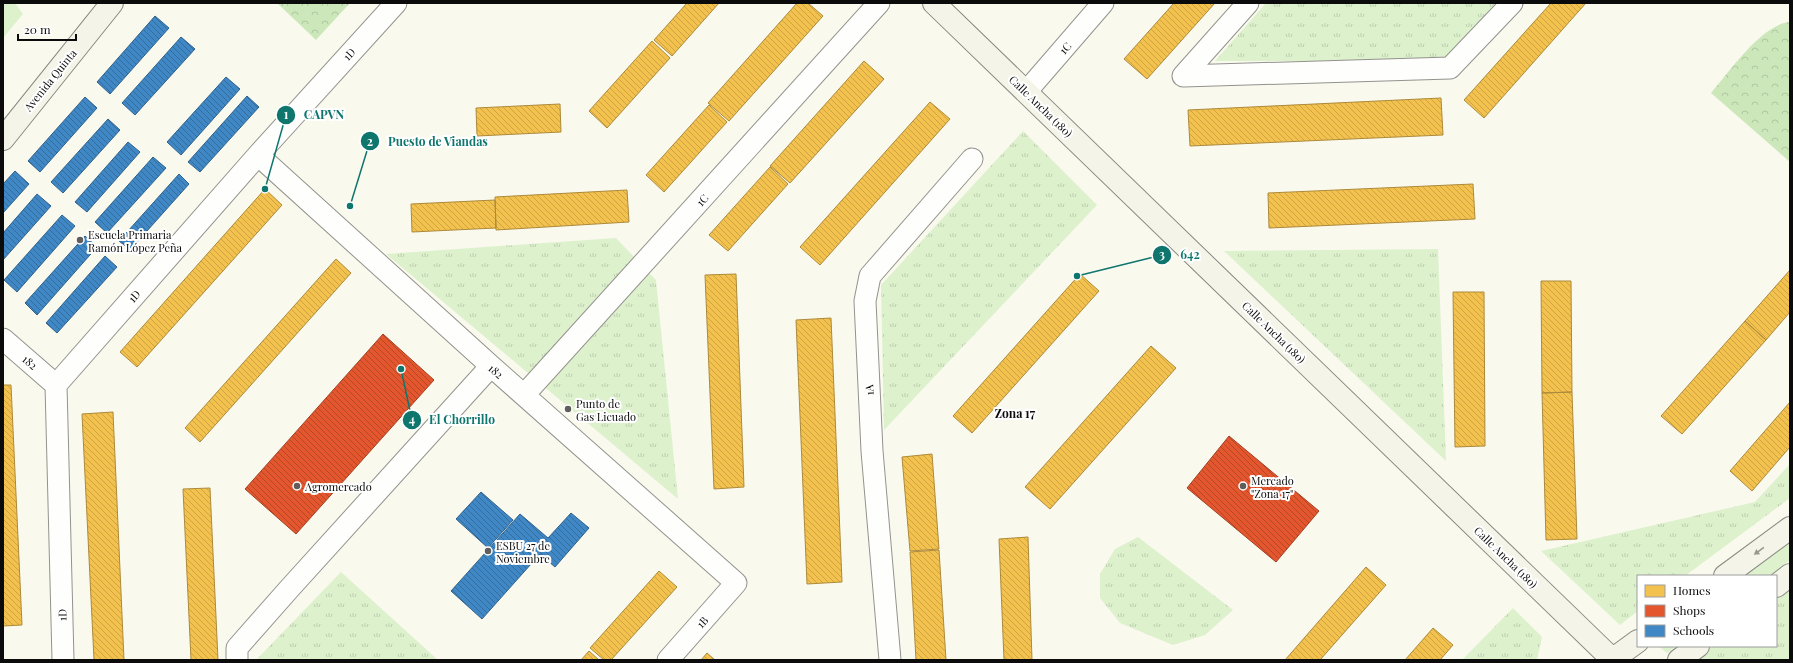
<svg xmlns="http://www.w3.org/2000/svg" width="1793" height="663" font-family="'Playfair Display',serif">
	<style>
		.grass { fill: url(#grass-tufts) }
		.forest { fill: url(#forest-crowns) }
		.garden { fill: #ddf1cd }
		.homes { fill: url(#homes-back-hatch); stroke: #ad8a3a }
		.shops { fill: url(#shops-back-hatch); stroke: #a34024 }
		.schools { fill: url(#schools-back-hatch); stroke: #2f628d }
		.lines { fill: none; stroke-linecap: round; stroke-linejoin: round }
		.street-casing { stroke: #93928d; stroke-width: 23 }
		.secondary-casing { stroke: #898984; stroke-width: 24 }
		.street { stroke: #fefefc; stroke-width: 21 }
		.secondary { stroke: #f4f4e8; stroke-width: 22 }
		.oneway { fill: #979790 }
		.poi-dot { fill: #5f5e5a; stroke: #fff; stroke-width: 1.5 }
		.labels { text-anchor: middle; dominant-baseline: central; stroke-width: 4; stroke-linejoin: round; paint-order: stroke }
		.street-label { font-size: 11px; fill: #0b0b0b; stroke: #fff }
		.poi-label { font-size: 11px; fill: #0b0b0b; stroke: #fff; text-anchor: start }
		.neighbourhood-label { font-size: 12px; font-weight: bold; fill: #0b0b0b; stroke: #fff }
		.leader { fill: none; stroke: #0f766e; stroke-width: 1.5 }
		.callout-dot { fill: #0f766e; stroke: #fff; stroke-width: 1.5 }
		.mark-label { font-size: 12px; text-anchor: middle; font-weight: bold; fill: #fff }
		.callout-label { font-size: 12px; text-anchor: middle; font-weight: bold; fill: #0f766e; stroke: #fff; stroke-width: 4; stroke-linejoin: round; paint-order: stroke }
	</style>
	<defs>
		<pattern id="grass-tufts" width="24" height="20" patternUnits="userSpaceOnUse"><rect width="24" height="20" fill="#ddf1cd"/><path d="M3 7l-1-3M5 7V3M7 7l1-3M15 17l-1-3M17 17v-4M19 17l1-3" fill="none" stroke="#bccdaf"/></pattern>
		<pattern id="forest-crowns" width="20" height="18" patternUnits="userSpaceOnUse"><rect width="20" height="18" fill="#cce8bb"/><path d="M2 6a3 3 0 1 1 6 0M12 15a3 3 0 1 1 6 0" fill="none" stroke="#aec69f"/></pattern>
		<pattern id="homes-back-hatch" width="6" height="6" patternUnits="userSpaceOnUse"><rect width="6" height="6" fill="#f2c14e"/><path d="M-1 5l2 2M0 0l6 6M5-1l2 2" fill="none" stroke="#cea443"/></pattern>
		<pattern id="shops-back-hatch" width="6" height="6" patternUnits="userSpaceOnUse"><rect width="6" height="6" fill="#e4572e"/><path d="M-1 5l2 2M0 0l6 6M5-1l2 2" fill="none" stroke="#b74625"/></pattern>
		<pattern id="schools-back-hatch" width="6" height="6" patternUnits="userSpaceOnUse"><rect width="6" height="6" fill="#3f88c5"/><path d="M-1 5l2 2M0 0l6 6M5-1l2 2" fill="none" stroke="#336d9e"/></pattern>
	</defs>
	<rect width="100%" height="100%" fill="#faf9ee"/>
	<path class="grass" d="M1266,3H1496L1445,61H1215Z
		M1023,131L1097,205L884,430L881,285Z
		M616,238L656,280L678,499L386,254Z
		M1438,249L1446,461L1224,251Z
		M1790,464V498L1685,576H1638V611L1620,625L1541,551L1755,502Z
		M1138,537L1233,610L1205,635L1173,645L1120,623L1100,598V574L1115,549Z
		M341,572L438,660H256Z
		M1790,586V660H1691L1710,646H1776V596Z
		M1513,608L1542,637L1537,660H1462Z"/>
	<path class="forest" d="M277,3H350L316,40Z
		M1790,22V162L1711,93C1729,72 1762,24 1790,22Z"/>
	<path class="garden" d="M3,3H15L23,14L3,38Z
		M1790,541V560L1769,576H1743Z
		M1658,646H1677L1667,653Z"/>
	<path class="homes" d="M687,3H719L672,56L654,40Z
		M797,3H808L823,16L729,121L708,103Z
		M1174,3H1215L1147,79L1124,59Z
		M1551,3H1586L1484,118L1464,100Z
		M652,41L670,58L607,128L589,111Z
		M864,61L884,79L790,183L770,166Z
		M1441,98L1443,135L1190,146L1188,110Z
		M930,102L950,119L820,265L800,247Z
		M560,104L561,132L477,136L476,108Z
		M709,105L727,122L664,192L646,175Z
		M770,167L788,184L728,251L709,235Z
		M1473,184L1475,219L1269,228L1268,193Z
		M265,189L282,205L137,367L120,352Z
		M627,190L629,222L496,230L495,197Z
		M495,200L496,228L412,232L411,204Z
		M336,259L351,273L200,442L185,428Z
		M1790,270V312L1766,340L1745,321Z
		M736,274L744,487L714,489L705,275Z
		M1080,274L1099,291L972,433L953,416Z
		M1541,281H1571L1572,392L1542,393Z
		M1453,292H1484L1485,446L1455,447Z
		M831,318L842,582L807,584L796,320Z
		M1745,321L1766,340L1682,434L1661,416Z
		M1151,346L1176,368L1050,509L1025,487Z
		M3,385H11L22,625L3,626Z
		M1572,392L1577,539L1546,540L1542,393Z
		M1790,402V447L1752,491L1730,471Z
		M113,412L124,660H94L82,414Z
		M932,454L939,549L910,551L902,457Z
		M210,488L218,660H191L183,489Z
		M1028,537L1032,660H1004L999,539Z
		M939,550L946,660H916L910,552Z
		M1366,567L1386,585L1320,660H1285Z
		M659,571L677,587L611,660H604L590,648Z
		M1433,628L1453,645L1440,660H1405Z
		M589,651L599,660H581Z
		M707,653L715,660H701Z"/>
	<path class="shops" d="M383,334L434,380L296,534L245,489Z
		M1229,436L1319,511L1276,562L1187,488Z"/>
	<path class="schools" d="M155,16L169,28L110,94L97,82Z
		M181,37L195,49L135,115L122,103Z
		M226,77L240,89L181,155L167,142Z
		M247,96L259,107L200,172L188,162Z
		M85,97L97,108L40,172L28,161Z
		M108,119L120,130L63,193L51,182Z
		M128,142L140,152L87,212L75,202Z
		M153,157L166,168L107,233L95,222Z
		M15,171L29,184L3,213V184Z
		M179,174L189,184L130,250L119,241Z
		M37,194L51,206L3,260V233Z
		M62,215L75,226L17,292L4,280Z
		M85,236L97,247L37,315L25,303Z
		M105,256L117,267L57,333L46,323Z
		M481,492L513,520L488,548L456,519Z
		M571,513L589,528L555,567L540,554L482,619L451,591L520,514L548,538Z"/>
	<g class="lines">
		<defs>
			<path id="street" d="M1248,3L1183,76L1450,68L1512,3
				M1026,92L1103,3
				M258,155L491,366L736,583L668,660
				M3,339L56,385
				M524,395L879,3
				M63,660L56,385L258,155L396,3
				M237,660V648L289,589L491,366
				M890,660L872,451L865,301L870,276L972,159"/>
			<path id="secondary" d="M934,3L1613,660
				M3,139L112,3
				M1725,576L1790,528
				M1776,586L1790,575
				M1612,660L1638,641
				M1679,660L1698,646"/>
		</defs>
		<use href="#street" class="street-casing"/>
		<use href="#secondary" class="secondary-casing"/>
		<use href="#street" class="street"/>
		<use href="#secondary" class="secondary"/>
	</g>
	<defs><path id="oneway-solid" d="M-6-.8H1V-3.2L6.5 0L1 3.2V.8H-6Z"/></defs>
	<use class="oneway" href="#oneway-solid" transform="translate(1759 551) rotate(144)"/>
	<g class="poi-dot">
		<circle cx="80" cy="240" r="4"/>
		<circle cx="568" cy="409" r="4"/>
		<circle cx="297" cy="486" r="4"/>
		<circle cx="1243" cy="486" r="4"/>
		<circle cx="488" cy="551" r="4"/>
	</g>
	<g class="labels">
		<g class="street-label">
			<text transform="translate(1065 48) rotate(-49)">1C</text>
			<text transform="translate(349 54) rotate(-48)">1D</text>
			<text transform="translate(50 80) rotate(-51)">Avenida Quinta</text>
			<text transform="translate(1041 106) rotate(44)">Calle Ancha (180)</text>
			<text transform="translate(702 200) rotate(-48)">1C</text>
			<text transform="translate(134 296) rotate(-49)">1D</text>
			<text transform="translate(1274 332) rotate(44)">Calle Ancha (180)</text>
			<text transform="translate(30 362) rotate(40)">182</text>
			<text transform="translate(496 371) rotate(41)">182</text>
			<text transform="translate(869 390) rotate(-93)">1A</text>
			<text transform="translate(1506 557) rotate(44)">Calle Ancha (180)</text>
			<text transform="translate(62 615) rotate(-91)">1D</text>
			<text transform="translate(702 622) rotate(-48)">1B</text>
		</g>
		<g class="poi-label">
			<text x="88" y="234">Escuela Primaria<tspan x="88" dy="13">Ramón López Peña</tspan></text>
			<text x="576" y="403">Punto de<tspan x="576" dy="13">Gas Licuado</tspan></text>
			<text x="1251" y="480">Mercado<tspan x="1251" dy="13">"Zona 17"</tspan></text>
			<text x="305" y="486">Agromercado</text>
			<text x="496" y="545">ESBU 27 de<tspan x="496" dy="13">Noviembre</tspan></text>
		</g>
		<g class="neighbourhood-label">
			<text x="1015" y="413">Zona 17</text>
		</g>
	</g>
	<path class="leader" d="M265 189L286 115M350 206L370 141M1077 276L1162 255M401 369L412 420"/>
	<g class="callout-dot">
		<circle cx="265" cy="189" r="4"/>
		<circle cx="350" cy="206" r="4"/>
		<circle cx="1077" cy="276" r="4"/>
		<circle cx="401" cy="369" r="4"/>
		<circle cx="286" cy="115" r="10"/>
		<circle cx="370" cy="141" r="10"/>
		<circle cx="1162" cy="255" r="10"/>
		<circle cx="412" cy="420" r="10"/>
	</g>
	<g class="mark-label">
		<text x="286" y="119">1</text>
		<text x="370" y="146">2</text>
		<text x="1162" y="259">3</text>
		<text x="412" y="424">4</text>
	</g>
	<g class="callout-label">
		<text x="324" y="119">CAPVN</text>
		<text x="438" y="146">Puesto de Viandas</text>
		<text x="1190" y="259">642</text>
		<text x="462" y="424">El Chorrillo</text>
	</g>
	<rect width="1793" height="663" fill="none" stroke="#0b0b0b" stroke-width="8"/>
	<rect x="1637" y="575" width="140" height="72" fill="#ffffff" stroke="#9d9d9d"/>
	<rect x="1645" y="585" width="20" height="12" fill="#f2c14e" stroke="#9d9d9d"/>
	<text x="1673" y="595" font-size="12" fill="#0b0b0b">Homes</text>
	<rect x="1645" y="605" width="20" height="12" fill="#e4572e" stroke="#9d9d9d"/>
	<text x="1673" y="615" font-size="12" fill="#0b0b0b">Shops</text>
	<rect x="1645" y="625" width="20" height="12" fill="#3f88c5" stroke="#9d9d9d"/>
	<text x="1673" y="635" font-size="12" fill="#0b0b0b">Schools</text>
	<path d="M18 34v6h58v-6" fill="none" stroke="#0b0b0b" stroke-width="2"/>
	<text x="24" y="34" font-size="12" fill="#0b0b0b" stroke="#ffffff" stroke-width="3" paint-order="stroke">20 m</text>
</svg>
